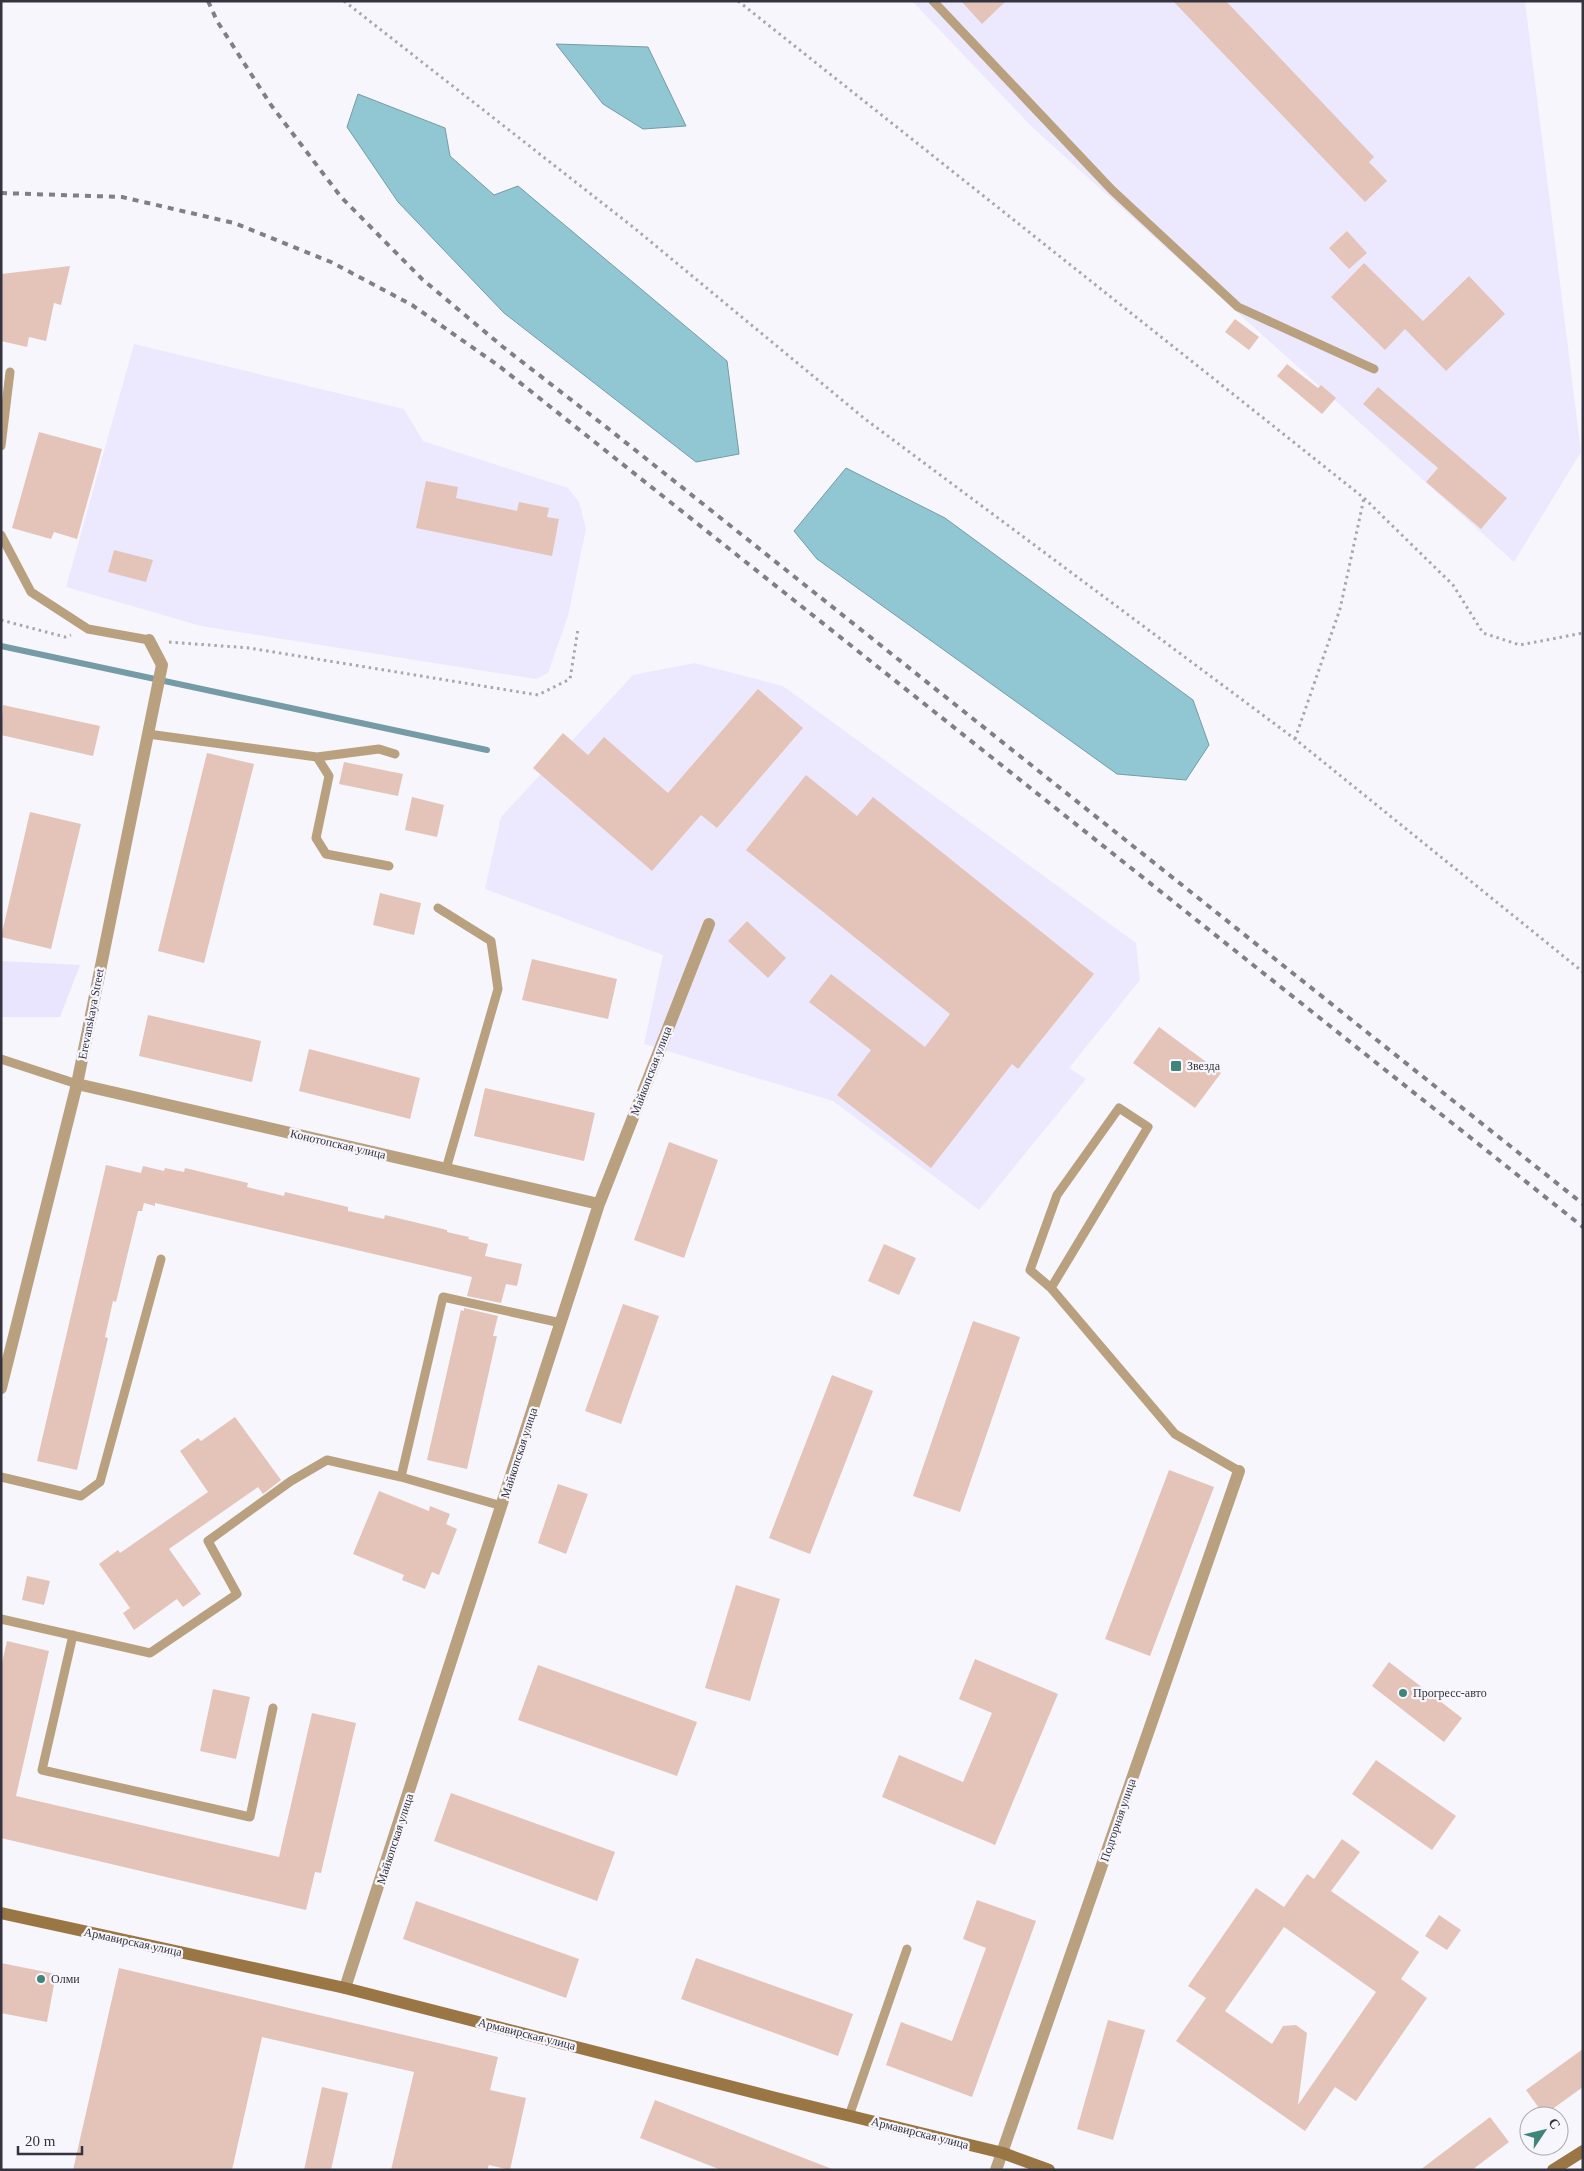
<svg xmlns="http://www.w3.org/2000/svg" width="1584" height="2171" font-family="Georgia,serif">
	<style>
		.built { fill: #ece9ff }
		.green { fill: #e9e5fe }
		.water { fill: #91c7d3; stroke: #759ba6 }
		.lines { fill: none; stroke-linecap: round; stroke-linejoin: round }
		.stream { stroke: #759ba6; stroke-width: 6 }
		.building { fill: #e4c4b9; fill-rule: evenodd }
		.path { stroke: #a8a7af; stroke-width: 3; stroke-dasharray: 2.5 4; stroke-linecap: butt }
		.lane { stroke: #b9a180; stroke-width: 9 }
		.street { stroke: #b9a180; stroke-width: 12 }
		.secondary { stroke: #9a7644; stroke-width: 12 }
		.rail { stroke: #807f88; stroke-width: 4; stroke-dasharray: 6 6; stroke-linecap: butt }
		.poi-dot { fill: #40857b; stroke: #f7f6fc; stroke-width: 2 }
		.labels { text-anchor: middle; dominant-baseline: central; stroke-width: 4.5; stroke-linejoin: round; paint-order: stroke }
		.street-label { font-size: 12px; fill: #35333e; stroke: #f7f6fc }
		.poi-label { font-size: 12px; fill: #35333e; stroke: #f7f6fc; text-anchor: start }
	</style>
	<rect width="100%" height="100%" fill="#f7f6fc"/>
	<path class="built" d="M912,1H1525L1581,452L1514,562L1033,128Z
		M134,344L404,409L423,441L568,488L579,502L586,529L568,616L548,673L536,679L201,626L66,587Z
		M694,663L783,686L1136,943L1140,980L1069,1068L1086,1079L979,1210L833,1101L644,1044L663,955L485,889L501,817L633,675Z"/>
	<path class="green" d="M1,961L80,965L60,1017H1Z"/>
	<path class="water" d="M556,44L648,47L686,126L643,129L603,104Z
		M358,94L445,128L450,156L494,195L518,186L727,361L739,454L696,462L504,313L398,202L347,127Z
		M846,468L945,518L1193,700L1209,745L1186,780L1117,774L817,559L794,531Z"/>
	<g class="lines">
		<path class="stream" d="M1,646L487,750"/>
	</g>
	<path class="building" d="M961,1H1006L982,24Z
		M1173,1H1226L1374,157L1369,162L1387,181L1365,202Z
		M1347,231L1367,253L1349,269L1329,248Z
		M1364,263L1423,321L1469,276L1505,314L1446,371L1405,329L1385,350L1331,297Z
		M70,266L61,305L54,303L46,341L29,337L27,347L1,341V274Z
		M1235,319L1259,337L1249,350L1225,332Z
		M1287,364L1318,388L1321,385L1336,398L1322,414L1277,376Z
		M1378,387L1507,498L1481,529L1426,482L1438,468L1363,404Z
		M39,432L102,449L77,539L54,532L51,539L12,528Z
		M426,481L458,487L456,498L517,511L519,502L549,508L547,517L559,519L552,556L416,528Z
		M114,550L153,560L146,582L108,572Z
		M758,689L803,728L717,828L701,815L652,871L533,768L563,733L588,755L604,737L668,793Z
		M3,705L100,726L93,756L1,735Z
		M207,753L254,764L204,963L158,951Z
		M344,762L403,774L398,796L339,784Z
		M806,775L857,816L873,797L1094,974L1018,1069L1012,1064L931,1168L837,1095L871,1050L809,1002L831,974L925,1047L950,1014L746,850Z
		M412,797L444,805L437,837L405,830Z
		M30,812L81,824L51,949L1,937Z
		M380,893L421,903L414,935L373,925Z
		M747,921L786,958L768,978L728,941Z
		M532,959L617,979L608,1019L522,1000Z
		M148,1015L261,1041L252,1082L139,1056Z
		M1159,1027L1221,1073L1195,1108L1133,1063Z
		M309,1049L420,1078L410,1119L299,1091Z
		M485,1088L595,1113L584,1161L474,1136Z
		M669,1142L718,1160L684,1258L634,1240Z
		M106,1165L141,1173L143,1166L164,1171L165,1168L184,1172L185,1168L248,1183L247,1187L284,1196L285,1192L348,1207V1211L384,1219L385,1215L447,1230V1232L469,1237L468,1239L488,1244L485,1256L522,1264L517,1286L506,1284L501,1303L467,1296L472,1277L155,1203V1206L144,1203L142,1211H138L116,1302L113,1301L105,1337L108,1338L77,1470L37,1461Z
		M884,1244L916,1258L899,1295L868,1281Z
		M623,1304L659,1316L621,1424L585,1411Z
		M464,1308L498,1316L493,1336H497L467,1469L427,1460L461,1310L464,1311Z
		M973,1321L1020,1337L960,1512L913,1496Z
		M832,1375L873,1391L810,1554L769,1538Z
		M235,1417L281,1480L263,1494L258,1487L169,1549L201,1594L183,1607L177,1599L134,1630L123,1613L130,1608L99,1564L118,1550L120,1553L208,1492L180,1451L198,1438L201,1441Z
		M1169,1470L1214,1487L1150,1656L1105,1639Z
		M558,1484L588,1494L566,1554L538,1543Z
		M379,1491L429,1511L430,1506L450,1514L446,1524L457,1529L439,1575L432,1572L425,1589L402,1580L404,1575L353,1554Z
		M27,1576L50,1581L44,1605L22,1600Z
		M736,1585L780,1599L750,1701L705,1688Z
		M7,1641L49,1651L16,1796L279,1857L312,1713L356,1723L321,1873L315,1872L306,1910L1,1838V1667Z
		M975,1659L1058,1694L995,1845L882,1797L899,1755L963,1782L992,1713L959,1699Z
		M1389,1662L1462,1718L1444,1742L1372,1686Z
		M538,1665L697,1722L677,1776L518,1720Z
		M213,1689L250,1697L236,1759L200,1751Z
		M1376,1760L1456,1816L1432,1850L1352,1794Z
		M451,1793L615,1852L597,1901L434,1841Z
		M1342,1839L1360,1852L1331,1891L1419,1952L1401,1979L1427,1998L1356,2101L1335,2087L1305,2131L1176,2041L1206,1998L1188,1986L1256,1888L1284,1907L1307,1874L1314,1879ZM1284,1927L1376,1992L1298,2105L1307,2033L1296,2025L1283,2026L1272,2044L1225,2011Z
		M977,1900L1036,1921L972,2097L886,2065L901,2022L952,2041L986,1948L963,1939Z
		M416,1901L579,1959L566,1998L403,1939Z
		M1439,1915L1461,1930L1447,1950L1425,1936Z
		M696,1958L853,2014L838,2056L681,1999Z
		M1,1963L56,1974L47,2022L1,2013Z
		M119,1968L498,2057L490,2090L526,2098L510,2170L489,2165L487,2170H391L414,2072L262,2037L232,2170H73Z
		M1108,2020L1145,2030L1113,2140L1077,2129Z
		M1583,2049V2087L1544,2115L1526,2090Z
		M322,2087L348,2093L331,2170H304Z
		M655,2100L832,2169V2170H721L640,2138Z
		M1490,2117L1509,2142L1472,2170H1420Z"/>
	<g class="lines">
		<path class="path" d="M344,1L633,227L865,419L1295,739L1583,972
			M738,1L1364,498L1453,585L1483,633L1520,645L1583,633
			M1,620L65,637L71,635
			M169,642L249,648L538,695L570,679L578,629
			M1295,739L1340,609L1364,498"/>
		<path class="lane" d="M933,1L1112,190L1238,307L1374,369
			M1,446L10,372
			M1,535L31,592L88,629L149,640
			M148,734L317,757L329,776L316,838L326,854L389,866
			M317,757L379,749L395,754
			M438,908L491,941L498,989L446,1169
			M1,1059L77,1084
			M1051,1288L1030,1270L1057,1195L1119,1108L1148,1127L1051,1288L1175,1434L1239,1471
			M1,1477L81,1496L100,1482L161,1259
			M401,1477L443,1297L561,1323
			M1,1619L150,1653L237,1594L208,1541L291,1481L327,1460L401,1477L502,1506
			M73,1635L42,1770L250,1817L273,1708
			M849,2116L907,1949"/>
		<path class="street" d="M77,1084L599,1204
			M1,1388L77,1084L162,665L149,640
			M345,1988L599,1204L709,924
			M996,2170L1239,1471"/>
		<path class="secondary" d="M1,1913L345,1988L772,2097L1003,2153L1049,2170
			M1553,2170L1583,2151"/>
		<path class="rail" d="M208,1L217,21L271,105L341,197L422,279L503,347L610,430L1583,1204
			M1,193L122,197L234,223L331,262L412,305L499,366L1583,1227"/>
	</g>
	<g class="poi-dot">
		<rect x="1170" y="1060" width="12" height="12" rx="2.5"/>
		<circle cx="1403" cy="1693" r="5"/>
		<circle cx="41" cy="1979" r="5"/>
	</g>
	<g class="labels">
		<g class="street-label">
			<text transform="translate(91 1014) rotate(-79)">Erevanskaya Street</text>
			<text transform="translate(651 1071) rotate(-69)">Майкопская улица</text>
			<text transform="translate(338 1144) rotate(13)">Конотопская улица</text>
			<text transform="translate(519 1453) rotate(-72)">Майкопская улица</text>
			<text transform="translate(1118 1820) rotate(-71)">Подгорная улица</text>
			<text transform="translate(395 1839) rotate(-72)">Майкопская улица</text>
			<text transform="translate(133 1942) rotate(12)">Армавирская улица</text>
			<text transform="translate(527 2034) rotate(14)">Армавирская улица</text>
			<text transform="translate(920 2133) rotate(14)">Армавирская улица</text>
		</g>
		<g class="poi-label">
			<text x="1187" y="1066">Звезда</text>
			<text x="1413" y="1693">Прогресс-авто</text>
			<text x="51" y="1979">Олми</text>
		</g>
	</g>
	<rect width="1584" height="2171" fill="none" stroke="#35333e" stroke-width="5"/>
	<g transform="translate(1544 2131) rotate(55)"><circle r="24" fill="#f7f6fc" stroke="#a9a8b0"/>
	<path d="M0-4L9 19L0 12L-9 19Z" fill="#40857b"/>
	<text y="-8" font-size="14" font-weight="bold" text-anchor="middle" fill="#35333e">С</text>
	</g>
	<path d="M18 2146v8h64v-8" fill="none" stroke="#35333e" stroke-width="2.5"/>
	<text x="25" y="2146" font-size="15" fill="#35333e" stroke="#f7f6fc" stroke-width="4" paint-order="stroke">20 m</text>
</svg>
